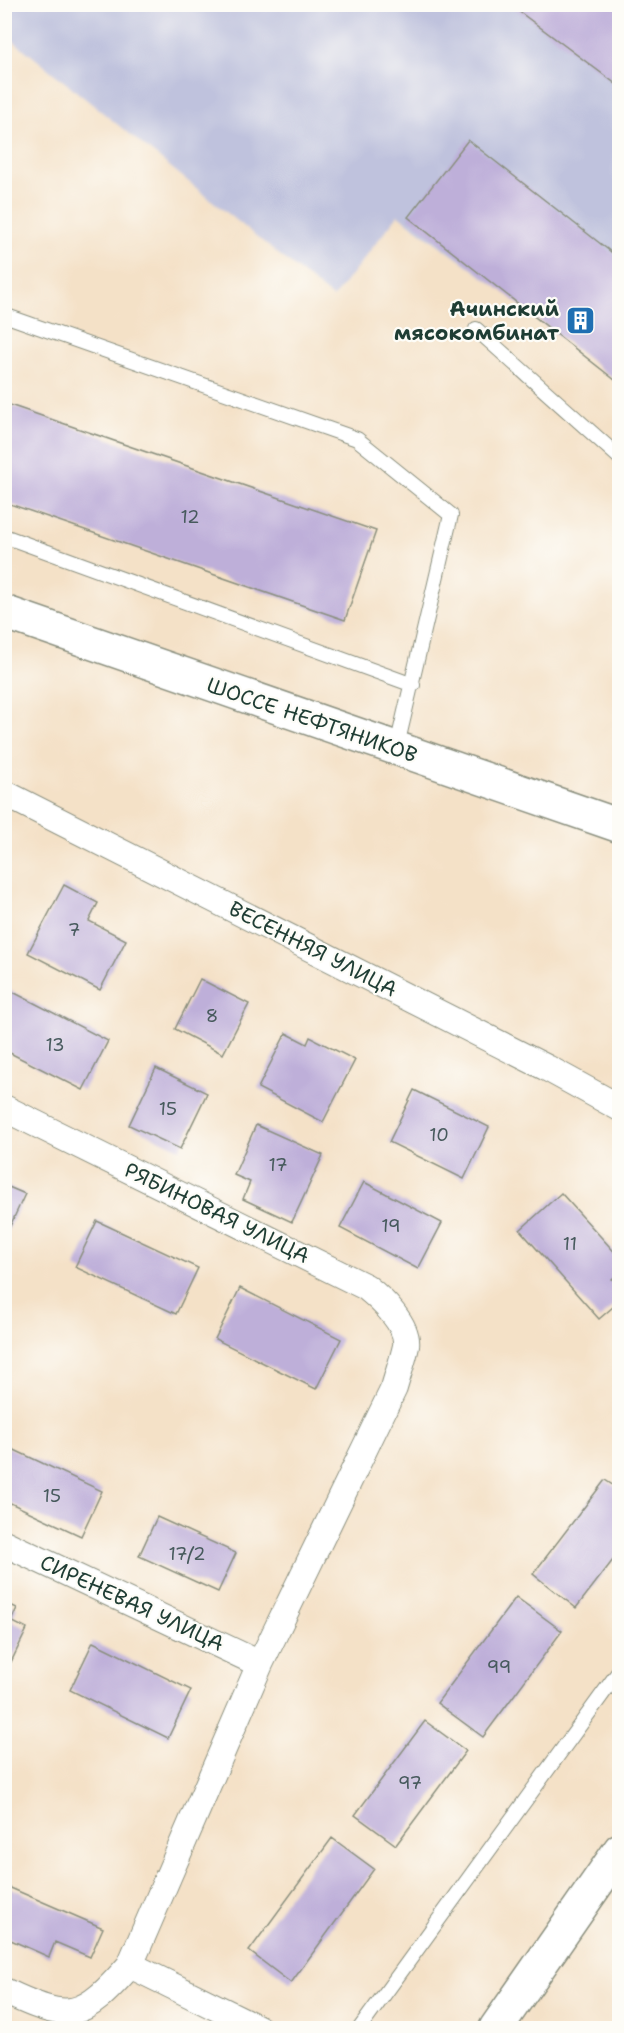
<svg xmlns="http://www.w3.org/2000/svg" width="624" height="2033" font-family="'Shantell Sans',sans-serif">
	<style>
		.industrial { fill: #bfc2dd }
		.building { fill: #beafd9 }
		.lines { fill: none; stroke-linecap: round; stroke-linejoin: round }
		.service-casing { stroke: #8a8f7e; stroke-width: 16 }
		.minor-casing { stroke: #8a8f7e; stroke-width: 28 }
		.tertiary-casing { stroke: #8a8f7e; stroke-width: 36 }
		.secondary-casing { stroke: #8a8f7e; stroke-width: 36 }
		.service { stroke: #fff; stroke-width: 14 }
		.minor { stroke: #fff; stroke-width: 26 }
		.tertiary { stroke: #fff; stroke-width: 33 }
		.secondary { stroke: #fff; stroke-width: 33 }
		.labels { text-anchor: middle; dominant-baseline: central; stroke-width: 4.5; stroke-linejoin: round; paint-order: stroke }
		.number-label { font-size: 18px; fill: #475a5d }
		.poi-label { font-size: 21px; font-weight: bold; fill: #1f3d34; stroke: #fdfcf7; text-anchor: end }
		.street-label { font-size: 21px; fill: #1f3d34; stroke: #fdfcf7 }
	</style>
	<rect width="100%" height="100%" fill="#fdfcf7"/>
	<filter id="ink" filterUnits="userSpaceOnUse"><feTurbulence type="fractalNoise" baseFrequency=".0167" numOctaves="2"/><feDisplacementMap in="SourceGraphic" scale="12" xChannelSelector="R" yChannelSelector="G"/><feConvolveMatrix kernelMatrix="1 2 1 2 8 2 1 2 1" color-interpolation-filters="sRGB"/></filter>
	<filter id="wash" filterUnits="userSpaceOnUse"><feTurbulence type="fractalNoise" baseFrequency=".008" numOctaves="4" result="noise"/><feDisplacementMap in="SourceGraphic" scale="24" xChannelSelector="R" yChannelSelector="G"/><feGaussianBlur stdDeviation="1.35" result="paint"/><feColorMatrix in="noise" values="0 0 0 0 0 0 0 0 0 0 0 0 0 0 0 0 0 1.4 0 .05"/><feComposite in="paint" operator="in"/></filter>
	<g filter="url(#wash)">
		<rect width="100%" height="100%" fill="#f4e1c7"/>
		<path class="industrial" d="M4,5H619V376L398,215L333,298L5,34Z"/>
		<g id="blocks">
			<path class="building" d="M509,4H620V87Z
				M468,140L620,259V384L408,217Z
				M4,403L376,531L345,620L4,502Z
				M64,885L98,903L89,921L126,940L100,990L28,953Z
				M200,979L249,1004L223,1054L175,1029Z
				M11,991L108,1041L83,1090L4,1050V1004Z
				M286,1033L307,1044L310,1037L355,1060L323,1122L258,1088Z
				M156,1068L207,1093L180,1149L129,1125Z
				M414,1090L489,1127L464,1179L389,1142Z
				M256,1125L323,1155L292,1222L243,1199L250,1182L234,1175Z
				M364,1182L442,1223L418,1269L340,1228Z
				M4,1185L25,1194L4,1239Z
				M561,1193L620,1258V1272L612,1279L620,1286V1301L599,1319L520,1230Z
				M97,1221L198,1268L176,1314L75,1267Z
				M240,1288L341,1339L316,1389L215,1339Z
				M8,1447L102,1491L81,1536L4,1500V1454Z
				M605,1480L620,1490V1551L576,1608L533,1574Z
				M157,1517L236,1553L218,1592L139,1556Z
				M516,1597L562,1631L483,1737L437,1703Z
				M4,1602L17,1608L11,1621L27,1629L11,1662L4,1659Z
				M93,1642L191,1690L168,1738L70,1690Z
				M425,1721L466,1751L396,1845L355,1815Z
				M332,1838L374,1869L291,1983L249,1951Z
				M6,1886L103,1928L90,1957L55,1942L49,1957L4,1937Z"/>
		</g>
	</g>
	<g filter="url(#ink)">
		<use href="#blocks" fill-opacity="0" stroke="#8a8f7e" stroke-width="1.5"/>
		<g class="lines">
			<defs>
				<path id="service" d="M4,315L357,439L451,515L396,750
					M476,329L620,458
					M4,536L413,685
					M360,2028L620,1670"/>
				<path id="minor" d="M4,793L547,1068L620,1108
					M4,1108L366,1287C381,1299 409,1325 406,1346C403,1360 398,1374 394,1388L260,1664L130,1965C81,2021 70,2022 4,1991
					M4,1543L260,1664
					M130,1965L258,2028"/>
				<path id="tertiary" d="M496,2028L620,1850"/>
				<path id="secondary" d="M4,612L620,826"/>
			</defs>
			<use href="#service" class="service-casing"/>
			<use href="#minor" class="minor-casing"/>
			<use href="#tertiary" class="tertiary-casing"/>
			<use href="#secondary" class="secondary-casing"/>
			<use href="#service" class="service"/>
			<use href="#minor" class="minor"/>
			<use href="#tertiary" class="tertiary"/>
			<use href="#secondary" class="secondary"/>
		</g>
	</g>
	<defs>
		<symbol id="building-square" viewBox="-11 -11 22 22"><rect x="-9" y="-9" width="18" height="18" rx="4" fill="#1f6fb2" stroke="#fdfcf7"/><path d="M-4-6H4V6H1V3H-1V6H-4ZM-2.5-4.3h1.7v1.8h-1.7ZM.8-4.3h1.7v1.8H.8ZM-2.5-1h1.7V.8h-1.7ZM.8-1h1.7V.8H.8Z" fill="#fff"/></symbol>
	</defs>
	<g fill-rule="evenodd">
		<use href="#building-square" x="564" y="304" width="33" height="33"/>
	</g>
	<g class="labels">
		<g class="number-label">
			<text x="190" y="517">12</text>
			<text x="74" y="930">7</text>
			<text x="212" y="1016">8</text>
			<text x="55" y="1045">13</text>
			<text x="168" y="1109">15</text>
			<text x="439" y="1135">10</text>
			<text x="278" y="1165">17</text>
			<text x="391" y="1226">19</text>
			<text x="570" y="1244">11</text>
			<text x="52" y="1496">15</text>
			<text x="187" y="1554">17/2</text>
			<text x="499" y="1667">99</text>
			<text x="410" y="1783">97</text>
		</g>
		<g class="poi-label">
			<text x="559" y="309">Ачинский<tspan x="559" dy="24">мясокомбинат</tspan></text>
		</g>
		<g class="street-label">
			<text transform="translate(312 720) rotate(19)">ШОССЕ НЕФТЯНИКОВ</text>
			<text transform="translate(313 949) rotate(27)">ВЕСЕННЯЯ УЛИЦА</text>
			<text transform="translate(217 1213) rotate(26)">РЯБИНОВАЯ УЛИЦА</text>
			<text transform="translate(132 1603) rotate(25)">СИРЕНЕВАЯ УЛИЦА</text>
		</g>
	</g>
	<rect width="624" height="2033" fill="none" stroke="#fdfcf7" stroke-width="24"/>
</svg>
